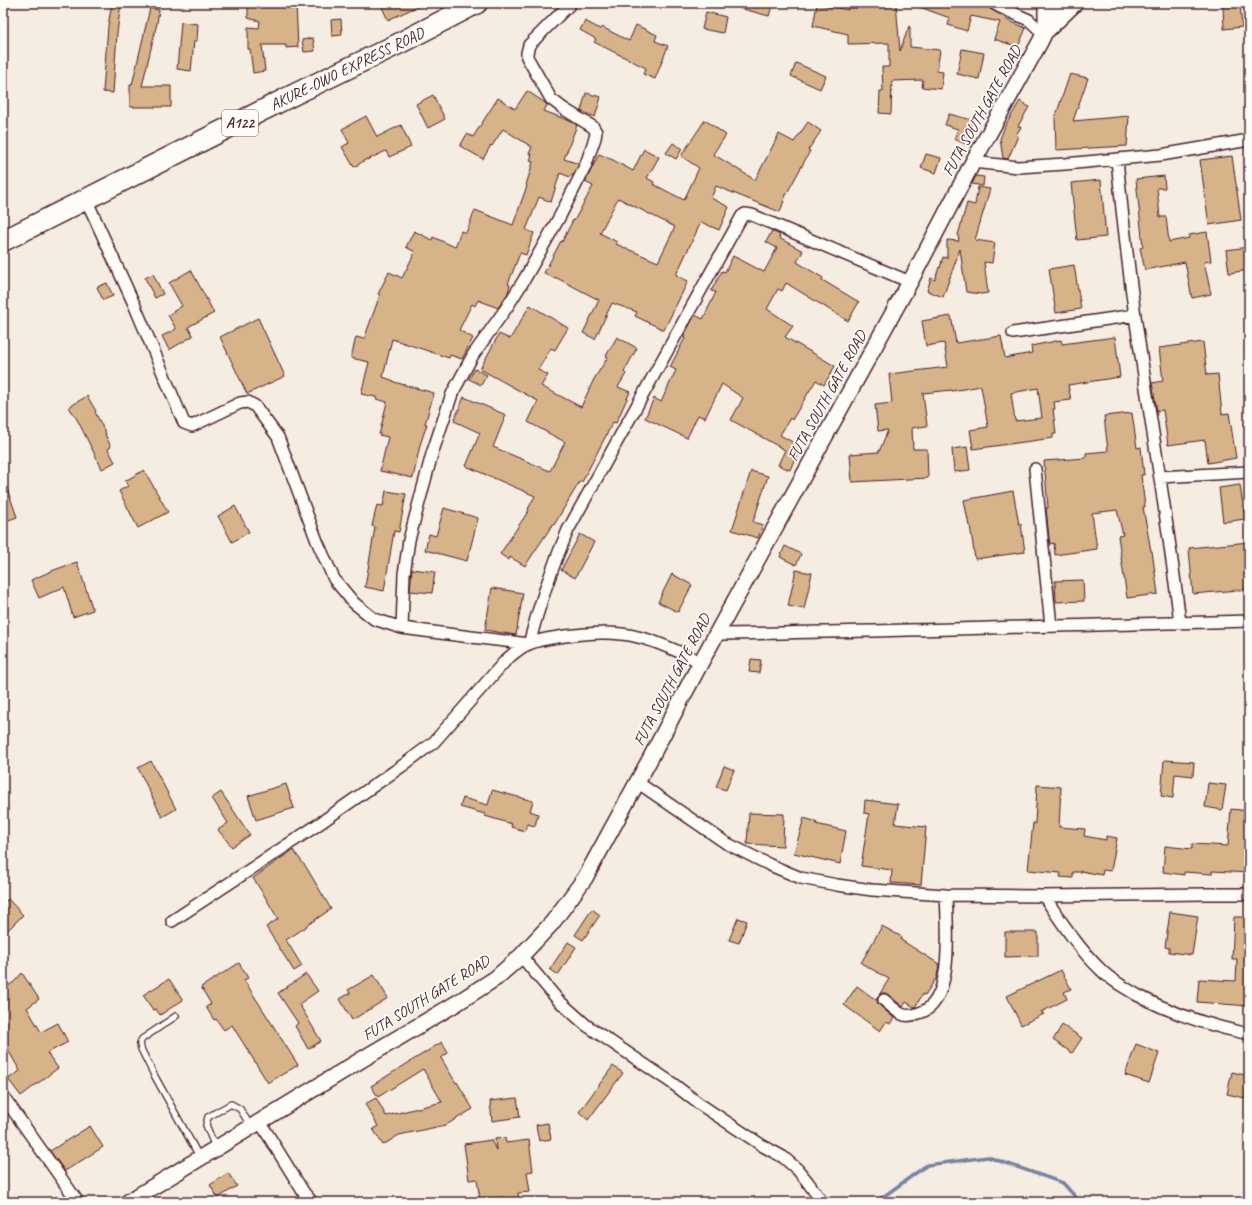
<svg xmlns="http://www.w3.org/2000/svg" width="1252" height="1205" font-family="Caveat,sans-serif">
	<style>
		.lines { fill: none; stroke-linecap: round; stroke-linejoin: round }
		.stream { stroke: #7984a4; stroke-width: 3.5 }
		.building { fill: #d7b389; stroke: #4a1f2b; fill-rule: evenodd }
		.lane-casing { stroke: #4a1f2b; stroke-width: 8 }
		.street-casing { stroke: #4a1f2b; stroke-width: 14 }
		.secondary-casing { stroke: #4a1f2b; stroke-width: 18 }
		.primary-casing { stroke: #4a1f2b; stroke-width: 20 }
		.highway-casing { stroke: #4a1f2b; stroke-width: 23 }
		.lane { stroke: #fdfcf7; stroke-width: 5.5 }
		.street { stroke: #fdfcf7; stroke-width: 11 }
		.secondary { stroke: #fdfcf7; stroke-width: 15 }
		.primary { stroke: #fdfcf7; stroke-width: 17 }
		.highway { stroke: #fdfcf7; stroke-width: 20 }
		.labels { text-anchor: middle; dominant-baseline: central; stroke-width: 3.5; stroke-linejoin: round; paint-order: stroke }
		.shield { fill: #fdfcf7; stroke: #806168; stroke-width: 1 }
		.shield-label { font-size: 15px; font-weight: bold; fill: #4a1f2b }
		.street-label { font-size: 16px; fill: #4a1f2b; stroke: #fdfcf7 }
	</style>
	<rect width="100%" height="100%" fill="#f5ede1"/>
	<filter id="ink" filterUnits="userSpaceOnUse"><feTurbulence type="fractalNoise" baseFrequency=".025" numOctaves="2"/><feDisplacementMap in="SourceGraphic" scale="8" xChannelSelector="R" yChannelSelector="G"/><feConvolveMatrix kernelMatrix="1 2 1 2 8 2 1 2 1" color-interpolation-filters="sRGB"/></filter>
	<g filter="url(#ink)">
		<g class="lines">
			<path class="stream" d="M876,1202L927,1165L988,1157L1063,1183L1080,1202"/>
		</g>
		<path class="building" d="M112,3H121L117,33L113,93L103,92L108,26Z
			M248,3H296L298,47L286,48V45H262L265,71L253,73L250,49H248V27L259,28L260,21L248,18Z
			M380,3H425L388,20Z
			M733,3H761L772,6L769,16L732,6Z
			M848,3H896L900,51L909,26L910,27V47L940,50L937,71L943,72L941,89L922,87L923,80L892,81L891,114L879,113L880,91H883L882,67H889V43L848,44V34L813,26L817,4L848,10Z
			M911,3H978L986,5L990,9L1007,18V20L1026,28L1018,47L994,39L1000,22L971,16L967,31L948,25L950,18L911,4Z
			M1240,5L1242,27L1224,29L1223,6Z
			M150,8L159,10L157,23L142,86H171V107H130V85H132Z
			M706,12L726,17L723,33L702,29Z
			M341,19L342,35L332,36L331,20Z
			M585,21L600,29L602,27L629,41L636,25L657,35L655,41L668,46L655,79L643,74L646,68L594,42L596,39L580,30Z
			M181,22L198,24L197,41H194L191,71L177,69Z
			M313,38L315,51L304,52L302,40Z
			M962,49L984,53L979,79L957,74Z
			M796,63L826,76L820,89L791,76Z
			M1070,74L1088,78L1073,121L1129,116L1127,146L1056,150L1055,118Z
			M527,91L544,102L547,105L544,111L570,121L577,125L564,159L579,164L573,176L571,175L570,177L560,173L551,202L539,197L526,230L534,233L526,255L520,253L508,284L510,285L508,293L498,308L478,300L475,306L472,304L459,330L473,338L462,359L450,355L449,358L392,339L383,377L394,381V382L434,393L425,424H427L420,445L413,478L380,471L388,437L379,435L387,402L376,399V397L361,394L369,362L351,358L356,337L364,339L380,295L378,294L389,272L402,278L415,252L406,247L414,231L432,240L433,237L455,247L461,231L466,233L475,210L513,225L527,186L526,185L533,162L530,161L532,154H529L532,147L503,129L492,146L491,145L483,159L460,146L467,134L473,137L498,98L515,109Z
			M586,93L601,97L595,117L581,111Z
			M433,95L445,119L428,128L416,104Z
			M1020,101L1029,107L1018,126L1021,127L1016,135L1018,136L1008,159L1003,158L1000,139L1005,126Z
			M949,114L972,120L970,133H973L968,145L954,139L958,129L945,125Z
			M366,116L377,137L401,125L411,147L389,157L386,151L367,160V159L354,167L342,147L349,143L342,129Z
			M705,120L726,135L713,154L755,180L779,134L794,142L808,122L821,131L808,150L810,151L786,195L780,212L716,186L711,198L729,207L719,230L701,222L676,275L688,281L664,330L635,316L637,312L612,303L595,339L583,333L599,300L555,277V279L544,273L561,241L562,242L573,220L574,221L593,186L585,182L599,154L613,160L633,171L644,149L659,157L647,178L654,182L653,184L684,200L699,168L681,156ZM618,198L675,227L658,262L616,244L617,242L600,233Z
			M673,143L682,149L676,159L666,153Z
			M926,154L941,158L936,173L921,168Z
			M1232,156L1241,220L1209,225L1200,160Z
			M976,176L984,177L983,186L972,184Z
			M1164,176L1165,188H1157L1160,217H1166L1169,242L1189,238V235L1207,232L1211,261L1204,262L1211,294L1192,298L1185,262L1145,270L1140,248L1143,247L1136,179Z
			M1101,180L1106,237L1077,240L1071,183Z
			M978,187L990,189L975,240L995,243L992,263L984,262L988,293L981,294L966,292L960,249L943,297L927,291L931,278L935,280L939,267L940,268L943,257L947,258V240L959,241L958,235L967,203L975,205Z
			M772,231L780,235L779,238L803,251L797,262L823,278L822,280L859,302L848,321L786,283L782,291L778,289L767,309L793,326L785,337L835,366L824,385L816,380L792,420L790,418L780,435L803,448L796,459L795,458L790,470L778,465L785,450L731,420L743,398L722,384L705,418L698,415L687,438L645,418L654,398L661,402L676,370L670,367L685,338L683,337L695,315L703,319L716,292L711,291L722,271L725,272L733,256L764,272L777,248L766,242Z
			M1249,247V270L1229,273L1226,250Z
			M1074,265L1081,309L1056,313L1049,269Z
			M191,270L214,313L188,327L193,336L169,350L162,336L176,329L168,315L182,306L169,283Z
			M153,274L163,294L155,298L145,278Z
			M107,283L113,296L103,300L97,287Z
			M530,305L568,328L555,350L551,348L538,370L548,375L541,386L581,407L594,379L608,357L606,356L617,337L637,348L624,372L626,374L618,387L630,392L616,423L613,422L582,482L580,481L554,525L553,524L525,566L510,557L509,560L500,554L529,510L528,509L535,496L466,466L480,433L454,421L464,397L506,415L493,447L550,471L565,442L528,422L538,401L480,369L499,334L510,339Z
			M951,316L956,343L1001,336L1005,358L1032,353L1031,346L1061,340L1062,344L1115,337L1120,377L1068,385L1071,400L1054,402L1055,409H1053L1056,434H1053V438L973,449L970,430L988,427L981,386L952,391V390L923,393L927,426L912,428L913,449H927L928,478L852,482L850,454L879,452L888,430L878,431L875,405L892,403L889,374L948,367L944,343L926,346L922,321ZM1038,388L1042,418L1015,421L1011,393Z
			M258,318L285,376L247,394L220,337Z
			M1203,342L1207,375L1218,374L1222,414L1229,413L1236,458L1208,463L1205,440L1168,445L1163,410L1157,411L1152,383L1163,381L1159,348Z
			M475,369L487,375L481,385L469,379Z
			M87,396L96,411L95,412L106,434H105L111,447L108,449L115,462L102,469L78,421L69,407Z
			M1132,413L1137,448L1141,447L1144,475H1141L1145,507H1143L1151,551H1152L1158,594L1127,598L1118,536L1123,535L1117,510L1092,513L1097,549L1055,555L1054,543L1050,544L1049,538L1046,508H1048L1044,461L1086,458V453L1108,451L1104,416Z
			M967,447L970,470L954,472L952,449Z
			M144,470L168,512L138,528L119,491L128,486L125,481Z
			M751,471L768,476L753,522L763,525L758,538L732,530Z
			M3,480H4L17,517L3,522Z
			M1240,485L1245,519L1223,522L1219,488Z
			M386,491L406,494L399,532L394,531L384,591L365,587L375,527L372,526L377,505L383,506Z
			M1013,491L1019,524H1021L1025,552L975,559L970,525L969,526L964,500Z
			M235,506L249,532L232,542L218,516Z
			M444,508L478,518L467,561L425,550L429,534L436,536Z
			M580,534L594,542L575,578L561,570Z
			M1249,542V589L1193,594L1189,548Z
			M785,546L801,554L796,565L780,557Z
			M77,562L93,610L73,617L64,587L39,598L31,580L54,570Z
			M412,569L435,572L432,593L410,591Z
			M796,570L812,573L804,609L788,606Z
			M672,574L692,585L678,612L658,602Z
			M1083,580L1084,601L1056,602L1055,581Z
			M492,588L523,593L516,635L485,630Z
			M751,659L761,660L759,673L749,672Z
			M1164,760L1194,762L1193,776L1175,774L1173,798L1161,796Z
			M151,761L176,809L162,817L138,768Z
			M724,766L734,770L726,790L716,787Z
			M1208,783L1226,785L1222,810L1205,807Z
			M286,784L294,808L256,820L248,796Z
			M1037,785L1061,787L1059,827L1085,829L1084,836L1106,840V836L1117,838L1111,871L1103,870L1102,875L1081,871V872H1073V878L1060,877L1061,873L1028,870L1033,823L1035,824Z
			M492,790L533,801L530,811L538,814L535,826L527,824L525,831L511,827L512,824L485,816V814L460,807L463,798L488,805Z
			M221,792L250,835L232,847L218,830L228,823L212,798Z
			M865,800L898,804L895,824L926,827L921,885L891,883L892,870L861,866L869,814L864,813Z
			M1231,809L1249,811V873L1212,871V874L1184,872V875L1163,872L1165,846L1192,849V844L1228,846Z
			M749,813L784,814L783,846L747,844Z
			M804,818L817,822L816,824L846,831L840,864L794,853Z
			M293,850L306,867L331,909L306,926V927L286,940L302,966L294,971L266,927L278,919L264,895L253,878Z
			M8,899L23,915L3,935V904Z
			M592,909L600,915L583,940L575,935Z
			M1170,912L1198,916L1192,955L1169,952V948L1165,947Z
			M1234,917H1249V1006L1197,1002L1199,979L1236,981L1237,959H1232Z
			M738,918L747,921L739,943L729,940Z
			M882,926L902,937L901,940L939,964L937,977L925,995L923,994L915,1007H914L906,1002L903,1007L886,993H882L879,995L889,979L861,963Z
			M1005,932H1038V956L1005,957Z
			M568,942L576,947L558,975L550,969Z
			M239,963L248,978L244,980L298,1065L268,1083L232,1025L224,1030L216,1019L214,1020L206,1007L211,1004L201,987Z
			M1061,970L1071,989L1064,992L1067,999L1041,1012L1044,1014L1021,1025L1007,996Z
			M22,973L39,999L27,1008L41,1032L58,1023L68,1042L47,1053L58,1068L21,1096L8,1079L20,1071L3,1041V989L14,982Z
			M306,974L318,991L299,1004L321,1041L308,1049L295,1026L298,1023L278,993Z
			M374,975L388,998L352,1020L340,999L350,993L348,990Z
			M169,979L183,1000L160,1015L156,1009L153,1010L143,995Z
			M857,986L876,1000L878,997L877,1002L879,1005L894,1018L890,1024L886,1022L880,1031L844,1005Z
			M1062,1025L1082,1038L1072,1053L1053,1040Z
			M442,1042L448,1053L441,1058L456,1083L457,1082L473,1109L446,1125L399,1135L383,1145L373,1129L378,1126L365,1104L376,1098L386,1116L442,1102L423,1069L378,1097L371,1086Z
			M1136,1044L1159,1053L1149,1083L1125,1075Z
			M613,1066L623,1073L588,1120L579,1112Z
			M1232,1072L1249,1076V1099L1227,1094Z
			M517,1098L520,1117L492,1121L490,1101Z
			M548,1123L551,1139L539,1141L536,1125Z
			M90,1126L103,1147L65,1171L50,1151Z
			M505,1138L506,1143L529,1140L533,1171L527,1172L530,1192L518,1193L519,1201L504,1202L503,1197L480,1200L477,1179L469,1180L464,1144L491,1140L496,1150L495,1139Z
			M228,1173L237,1186L218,1198L210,1185Z"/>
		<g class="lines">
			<defs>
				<path id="lane" d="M176,1016L142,1039L140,1043L141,1049L153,1073L200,1158
					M215,1147L206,1125L208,1117L231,1104L240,1109L250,1125"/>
				<path id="street" d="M993,3L1000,7L1029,20L1044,34
					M1117,160C1122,212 1128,264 1135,316C1150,418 1168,520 1180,623
					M973,162L1018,167L1065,164L1161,155L1249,140
					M86,199L134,304L184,423L192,426L240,403L248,402L255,406L278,437L317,541L334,579L354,603L374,619L402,628L463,636L529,644
					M1013,333L1135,315
					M1035,469L1051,626
					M1160,477L1249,472
					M402,628L404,574L409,540L432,454L452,394L473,355L507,307L524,280L560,216L585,167L595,138L596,132L593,127L564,109L551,99L527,57V53L529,45L571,3
					M717,634C894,632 1072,625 1249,621
					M529,644C539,605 552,567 568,530L742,216L745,214L752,215L910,282
					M637,782L726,843L770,865L801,878L837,885L872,890L946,895L1044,896L1206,894H1249
					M1044,896C1061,921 1078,948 1100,969C1110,980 1124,987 1137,995C1173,1014 1210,1026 1249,1034
					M172,921L313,828L402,766L434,742L506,660C513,654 520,647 529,644C540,639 553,638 565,636C589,633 614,631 638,637C660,642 681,653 701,662
					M521,956L558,1000L586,1025L672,1083L698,1103L763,1146L783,1157L797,1169L807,1181L822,1202
					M884,1000C890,1005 897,1013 904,1015C909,1016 914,1015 919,1013C955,1004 947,924 946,895
					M3,1096L78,1202
					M260,1122L304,1193L312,1202"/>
				<path id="secondary" d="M128,1202L366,1057L457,1003L496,978L521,956L552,923L585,878L650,759L701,662L910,282L973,162L1040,42L1059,3"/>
				<path id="primary" d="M1047,29L1074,3
					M1047,29V3"/>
				<path id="highway" d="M3,241L293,95L398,44L477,3"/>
			</defs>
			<use href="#lane" class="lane-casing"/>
			<use href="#street" class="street-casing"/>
			<use href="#secondary" class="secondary-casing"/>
			<use href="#primary" class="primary-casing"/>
			<use href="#highway" class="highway-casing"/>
			<use href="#lane" class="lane"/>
			<use href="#street" class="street"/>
			<use href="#secondary" class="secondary"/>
			<use href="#primary" class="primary"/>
			<use href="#highway" class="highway"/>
		</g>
	</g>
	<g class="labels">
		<rect class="shield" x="222" y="110" width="36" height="26" rx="3"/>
		<g class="shield-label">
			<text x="240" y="123">A122</text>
		</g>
		<g class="street-label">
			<text transform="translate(347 69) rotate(-26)">AKURE-OWO EXPRESS ROAD</text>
			<text transform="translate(982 111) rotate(-61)">FUTA SOUTH GATE ROAD</text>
			<text transform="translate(827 396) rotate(-61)">FUTA SOUTH GATE ROAD</text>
			<text transform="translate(672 680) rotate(-62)">FUTA SOUTH GATE ROAD</text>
			<text transform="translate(426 998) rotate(-32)">FUTA SOUTH GATE ROAD</text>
		</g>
	</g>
	<rect width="1252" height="1205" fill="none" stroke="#fdfcf7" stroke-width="16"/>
	<rect x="8" y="8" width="1236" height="1189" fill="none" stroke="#4a1f2b" stroke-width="1.5" filter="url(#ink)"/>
</svg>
